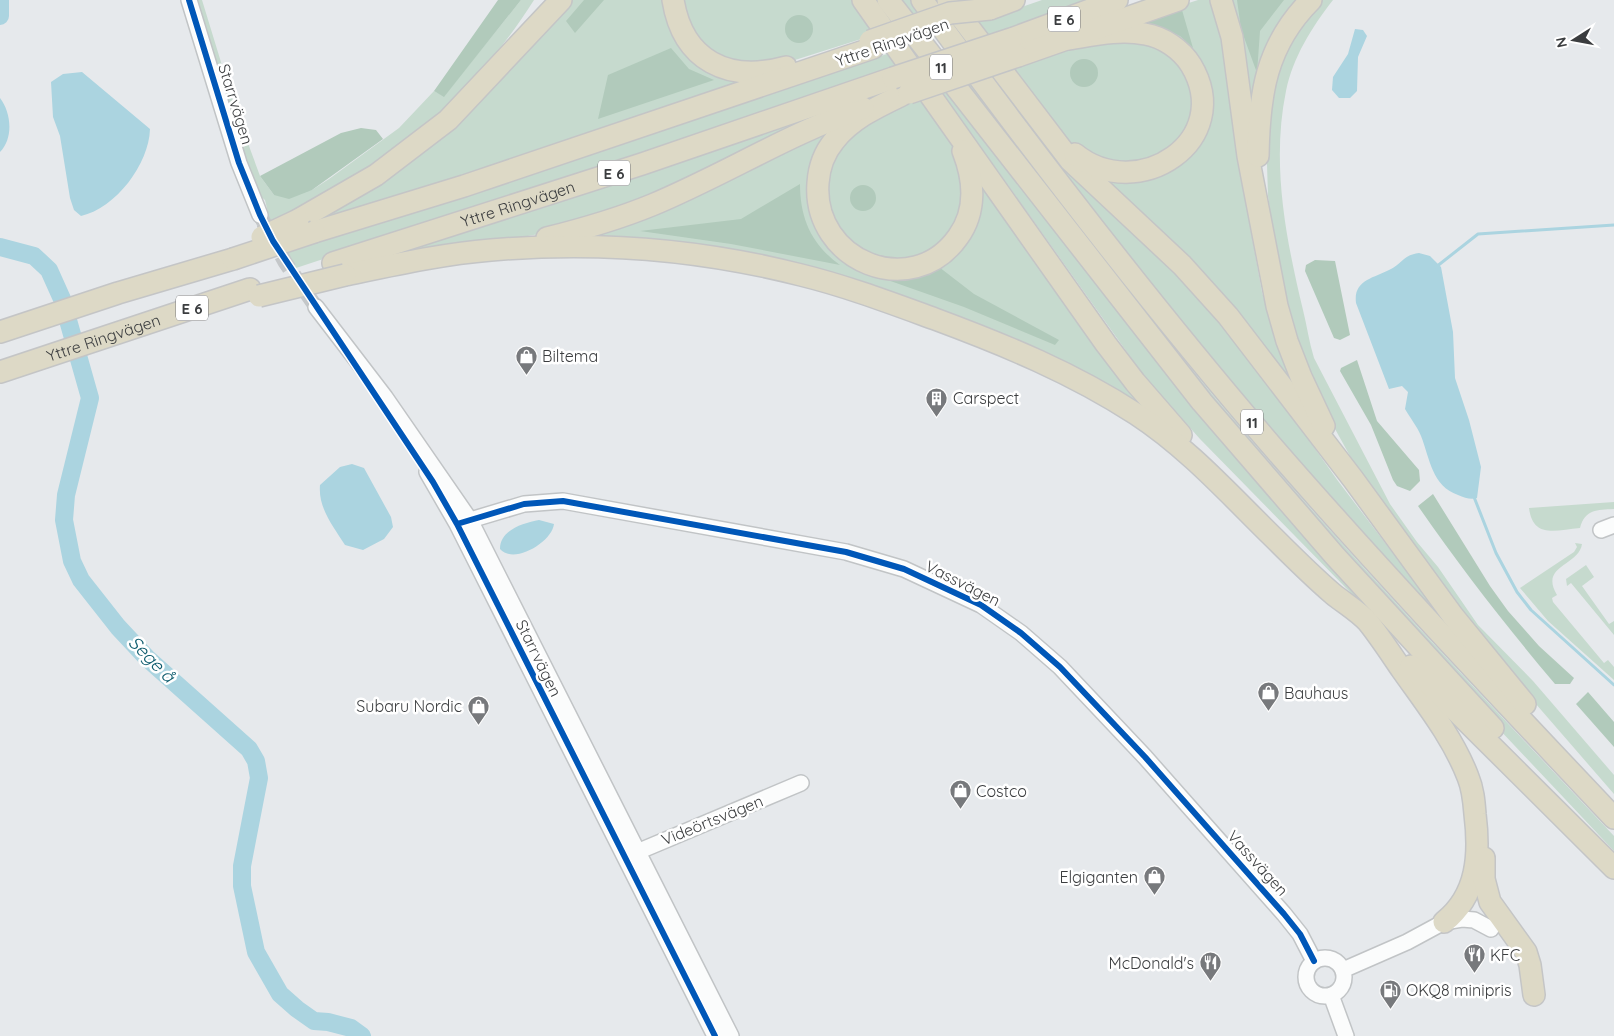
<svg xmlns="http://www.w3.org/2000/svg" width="1614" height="1036" font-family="Quicksand,sans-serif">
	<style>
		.green { fill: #c6dace }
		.forest { fill: #b1cabb }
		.water { fill: #abd4e0 }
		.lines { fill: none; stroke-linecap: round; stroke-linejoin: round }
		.stream { stroke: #abd4e0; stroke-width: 3 }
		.river { stroke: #abd4e0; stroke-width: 18 }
		.minor-tunnel { stroke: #c4c7c9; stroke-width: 15; stroke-dasharray: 15 8; stroke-linecap: butt }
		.minor-casing { stroke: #c1c4c6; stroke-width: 18 }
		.highway-casing { stroke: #c4c5c6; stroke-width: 24 }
		.minor { stroke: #fbfcfc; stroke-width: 15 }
		.highway { stroke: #ddd9c6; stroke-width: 21 }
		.highway-bridge-casing { stroke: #c4c5c6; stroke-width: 24; stroke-linecap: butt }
		.highway-bridge { stroke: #ddd9c6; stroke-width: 21 }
		.cycleway-casing { stroke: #fff; stroke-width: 9 }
		.cycleway { stroke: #0057b8; stroke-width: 6 }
		.labels { text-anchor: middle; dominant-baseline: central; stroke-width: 5; stroke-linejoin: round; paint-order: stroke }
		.shield { fill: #fff; stroke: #767779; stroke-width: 1 }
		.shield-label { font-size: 15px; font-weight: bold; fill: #3b3d3f }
		.street-label { font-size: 16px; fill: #3b3d3f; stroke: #fff }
		.poi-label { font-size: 16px; fill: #3b3d3f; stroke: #fff; text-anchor: start }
		.water-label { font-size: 18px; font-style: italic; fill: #0d5b6d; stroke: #fff }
	</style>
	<rect width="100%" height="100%" fill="#e6e9ec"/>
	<path class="green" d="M195,0H202L235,108L260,176L274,195L312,190L329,179L399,128L434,91L444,96L521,0H534C493,65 437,123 373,165C340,187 305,205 271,225L265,200L251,189Z
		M566,0H668L674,27L754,80L296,230L346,201Z
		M679,0H852L877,34L776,66L735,65L696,42Z
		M897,0H911L925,18L913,22Z
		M1042,0H1095L986,38L975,23Z
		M1198,0H1211L1222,33L1250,226L1262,292L1268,313L1304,402L1095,172L1171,167L1210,88L1199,60L1129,27L1155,14Z
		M1230,0H1305L1255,126Z
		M1318,0H1333C1312,27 1293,57 1286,91C1271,164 1286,239 1303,310C1307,326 1309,342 1314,358L1390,504L1417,542L1438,567L1478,625L1533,681L1614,775V794L1483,643L1361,476L1329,418L1295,337L1276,252L1268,196L1266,133L1269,95L1290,32Z
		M1125,37L1174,55L1196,101L1183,141L1143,165L1085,155L1070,143L1008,68L1051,53Z
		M890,53L901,68L293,269L282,253Z
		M993,73L1193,288L1274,391L1338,481L1456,636L1216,370L987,75Z
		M971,81C1058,194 1141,311 1234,420C1355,563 1485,699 1614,836V851L1482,711L1271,478L959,84Z
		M947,87L1144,346L1263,488L1394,637L1200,439L1144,376L940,90Z
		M920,97L951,141L965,173L957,228L920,259H870L826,214L828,164L859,124Z
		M794,122L797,128L709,173L556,231L359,266L595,190Z
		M831,124L813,174L850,261L947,256L977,179L1163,421L893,298L584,242L597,230Z
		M1614,502V509C1597,510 1585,509 1580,528C1556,530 1533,539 1529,508Z
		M1575,543L1582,544C1579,566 1539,565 1557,595L1552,598L1553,602L1604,663L1608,660L1614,667V680L1548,621L1520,588L1574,552L1577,547Z
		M1586,565L1594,577L1582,586L1609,624L1614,621V635L1571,583L1567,586L1566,579Z"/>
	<path class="forest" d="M498,0H521L444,97L434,91Z
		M584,0H604L575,33L566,21Z
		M1237,0H1284L1260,31L1257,73L1241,29Z
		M1182,10L1193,48L1180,36L1144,21Z
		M785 29a14 14 0 1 1 28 0a14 14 0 1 1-28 0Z
		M671,48L689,69L714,80L598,119L608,75Z
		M1070 73a14 14 0 1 1 28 0a14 14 0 1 1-28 0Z
		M361,128L376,130L383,139L312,190L289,199L274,195L260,176L341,133Z
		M800,184C800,219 812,245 840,265L731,244L640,231L741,219Z
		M850 198a13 13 0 1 1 26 0a13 13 0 1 1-26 0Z
		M1315,260L1335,261L1350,335L1340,340L1334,338L1305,271L1306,265Z
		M939,267L974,294L1059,340L1055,345L964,307L882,278C904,279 920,279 939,267Z
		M1357,360L1377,421L1419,470L1420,481L1410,491L1397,486L1393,480L1371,425L1340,371L1341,368Z
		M1433,494L1490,586L1508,611L1539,646L1574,678L1570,684H1555C1506,626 1461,568 1418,506Z
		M1588,692L1614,722V747L1576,704Z"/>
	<path class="water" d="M1355,29L1363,30L1367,36L1358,57L1357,91L1350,98H1339L1332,90L1333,77L1348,54Z
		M82,72L150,129C149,164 116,208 81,216L74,210L70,198L60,136L53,117L51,82L63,74Z
		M0,98C11,112 14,138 0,152Z
		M1419,253L1430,256L1441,267L1453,332L1455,378L1469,420L1481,467L1477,498C1471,500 1465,498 1458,495C1432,486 1430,459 1421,436C1417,426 1410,418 1405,409L1408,392L1402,386L1389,389L1356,303C1353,280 1374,278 1389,270C1402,264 1403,255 1419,253Z
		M352,464L364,468L391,517L393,527L384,539L363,550L345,545C333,526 318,508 320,485L340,467Z
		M539,520L554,524C552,542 514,565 500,549C500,530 523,523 539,520Z"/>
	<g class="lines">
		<path class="stream" d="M1436,267L1478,234L1614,225
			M1474,497L1496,553L1517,592L1531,610L1614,685"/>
		<path class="river" d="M0,16V0
			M0,247L34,256L49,270L62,299L90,398L66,495L64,520L72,561L81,580L118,627L147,658L249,749L256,761L259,778L242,866V886L256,952L280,994L297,1009L314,1021L328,1022L351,1028L362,1036"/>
		<path class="minor-tunnel" d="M260,215L285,262L316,307"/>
		<defs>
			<path id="minor" d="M189,0L239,163L260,215
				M316,307L385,397L470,520L731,1036
				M427,472L457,524L715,1036
				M457,524L524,504L563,501L846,552L904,569L981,605L1021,633L1060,667L1145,757L1284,914L1300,934L1314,961
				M1601,530L1614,525
				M630,855L801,783
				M1306 977a19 19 0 1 1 38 0a19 19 0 1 1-38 0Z
				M1343,970L1407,942L1444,922L1462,919L1474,920L1491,929
				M1331,995L1346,1036"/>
			<g id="highway">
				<path d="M673,0C683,61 728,83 786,67"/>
				<path d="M863,0L1106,344L1135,382L1181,435"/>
				<path d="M888,0L1202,402L1335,556L1493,728"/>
				<path d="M922,0C1033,152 1148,302 1271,445C1382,573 1498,695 1614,818"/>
				<path d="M948,0L1070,160L1182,265L1228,316L1353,479L1453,616L1525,704"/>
				<path d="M1221,0L1232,37L1248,156L1277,306L1287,341L1301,377L1324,426"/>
				<path d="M990,9L1014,0"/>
				<path d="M1011,39L1117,0"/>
				<path d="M1069,39C1094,35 1120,29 1145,34C1163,37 1181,49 1191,65C1236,140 1138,205 1075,154"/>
				<path d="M1018,56L1178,0"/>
				<path d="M902,95C877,107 851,119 834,141C824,153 819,168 818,183C812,261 912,302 958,237C977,211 974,179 963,151"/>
				<path d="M1258,156C1259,94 1266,45 1311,0"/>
				<path d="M298,220L376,175L448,120L561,0"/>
				<path d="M314,232L464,186L873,48"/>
				<path d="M547,238C583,229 618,219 652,205C724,175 788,134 863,108"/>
				<path id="s1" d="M333,263L642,164L893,78"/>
				<path d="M345,275C393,265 442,254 491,250C595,241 700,249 801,275C846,286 891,303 935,319C1005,345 1073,373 1136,414C1188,448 1229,494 1274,538C1293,557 1312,576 1333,594C1344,603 1358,611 1368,622C1380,637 1391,654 1402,670C1426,704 1453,738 1468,777C1473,789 1474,801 1475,814C1480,854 1478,895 1444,922"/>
				<path d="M0,332L118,293L233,259"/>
				<path id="s2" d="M0,372L250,289"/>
				<path d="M1411,666L1614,868"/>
				<path d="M1484,858V879L1490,902L1526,952L1530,965L1534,995"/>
			</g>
		</defs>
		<use href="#minor" class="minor-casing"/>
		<use href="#highway" class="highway-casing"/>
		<use href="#minor" class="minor"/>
		<use href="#highway" class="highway"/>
		<defs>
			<path id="highway-bridge" d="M870,41L950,13L990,9
				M893,78L1011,39
				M909,93L1018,56
				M262,237L298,220
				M233,259L314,232
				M259,296L345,275"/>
		</defs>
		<use href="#highway-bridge" class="highway-bridge-casing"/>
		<use href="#highway-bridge" class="highway-bridge"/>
		<defs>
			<path id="cycleway" d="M189,0L239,163L260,215L273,241L433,482L457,524L715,1036
				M457,524L524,504L563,501L846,552L904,569L981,605L1021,633L1060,667L1145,757L1284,914L1300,934L1314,961"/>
		</defs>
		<use href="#cycleway" class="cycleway-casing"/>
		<use href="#cycleway" class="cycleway"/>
	</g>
	<defs>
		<symbol id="shop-pin" viewBox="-11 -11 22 30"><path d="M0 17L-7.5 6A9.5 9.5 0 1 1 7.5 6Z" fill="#77797c" stroke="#fff"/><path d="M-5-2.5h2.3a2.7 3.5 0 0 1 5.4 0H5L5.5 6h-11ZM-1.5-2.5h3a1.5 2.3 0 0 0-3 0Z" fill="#fff"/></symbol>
		<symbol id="building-pin" viewBox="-11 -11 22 30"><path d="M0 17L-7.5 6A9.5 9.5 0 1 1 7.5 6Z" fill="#77797c" stroke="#fff"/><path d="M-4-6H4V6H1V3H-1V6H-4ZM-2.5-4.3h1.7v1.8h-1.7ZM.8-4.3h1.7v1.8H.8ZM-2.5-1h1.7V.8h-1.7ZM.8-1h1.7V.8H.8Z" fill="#fff"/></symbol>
		<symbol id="restaurant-pin" viewBox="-11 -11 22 30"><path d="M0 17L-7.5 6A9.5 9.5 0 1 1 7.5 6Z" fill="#77797c" stroke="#fff"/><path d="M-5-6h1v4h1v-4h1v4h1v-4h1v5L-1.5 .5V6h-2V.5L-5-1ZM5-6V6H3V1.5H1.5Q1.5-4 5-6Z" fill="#fff"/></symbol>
		<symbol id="fuel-pin" viewBox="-11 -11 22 30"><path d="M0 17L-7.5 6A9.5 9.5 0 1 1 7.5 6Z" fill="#77797c" stroke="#fff"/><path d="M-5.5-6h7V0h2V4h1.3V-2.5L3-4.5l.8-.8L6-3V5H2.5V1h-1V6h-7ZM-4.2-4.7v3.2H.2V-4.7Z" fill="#fff"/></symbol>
	</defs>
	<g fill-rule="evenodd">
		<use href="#shop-pin" x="514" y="344" width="25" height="34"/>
		<use href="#building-pin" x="924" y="386" width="25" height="34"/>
		<use href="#shop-pin" x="1256" y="680" width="25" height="34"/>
		<use href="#shop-pin" x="466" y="694" width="25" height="34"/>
		<use href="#shop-pin" x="948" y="778" width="25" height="34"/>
		<use href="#shop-pin" x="1142" y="864" width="25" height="34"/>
		<use href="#restaurant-pin" x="1462" y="942" width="25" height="34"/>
		<use href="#restaurant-pin" x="1198" y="950" width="25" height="34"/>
		<use href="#fuel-pin" x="1378" y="978" width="25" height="34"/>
	</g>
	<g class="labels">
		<g class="shield">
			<rect x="1048" y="6.5" width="32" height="25" rx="4"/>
			<rect x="930" y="54.5" width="22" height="25" rx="4"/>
			<rect x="598" y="160.5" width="32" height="25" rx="4"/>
			<rect x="176" y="295.5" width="32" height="25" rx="4"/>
			<rect x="1241" y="409.5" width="22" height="25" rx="4"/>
		</g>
		<g class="shield-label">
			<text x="1064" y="19">E 6</text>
			<text x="941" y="67">11</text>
			<text x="614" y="173">E 6</text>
			<text x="192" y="308">E 6</text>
			<text x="1252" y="422">11</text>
		</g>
		<g class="street-label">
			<text transform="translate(892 42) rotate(-19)">Yttre Ringvägen</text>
			<text transform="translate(236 104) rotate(73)">Starrvägen</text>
			<text stroke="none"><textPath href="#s1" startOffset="194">Yttre Ringvägen</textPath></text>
			<text stroke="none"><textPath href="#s2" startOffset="109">Yttre Ringvägen</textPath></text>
			<text transform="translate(963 583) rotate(27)">Vassvägen</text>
			<text transform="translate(539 658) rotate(64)">Starrvägen</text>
			<text transform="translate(712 820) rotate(-22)">Videörtsvägen</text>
			<text transform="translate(1258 863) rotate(48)">Vassvägen</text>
		</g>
		<g class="poi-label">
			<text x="542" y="356">Biltema</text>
			<text x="953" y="398">Carspect</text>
			<text x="1284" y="693">Bauhaus</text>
			<text x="462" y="706" text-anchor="end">Subaru Nordic</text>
			<text x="976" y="791">Costco</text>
			<text x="1138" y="877" text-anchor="end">Elgiganten</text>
			<text x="1490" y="955">KFC</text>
			<text x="1194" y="963" text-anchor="end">McDonald's</text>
			<text x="1406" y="990">OKQ8 minipris</text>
		</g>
		<g class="water-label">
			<text transform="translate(152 659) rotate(45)">Sege å</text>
		</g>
	</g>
	<g transform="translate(1574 40) rotate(259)" stroke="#ffffff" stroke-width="4" paint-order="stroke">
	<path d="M0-4L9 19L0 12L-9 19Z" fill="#3b3d3f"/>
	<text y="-8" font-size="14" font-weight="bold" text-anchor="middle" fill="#3b3d3f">N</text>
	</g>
</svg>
